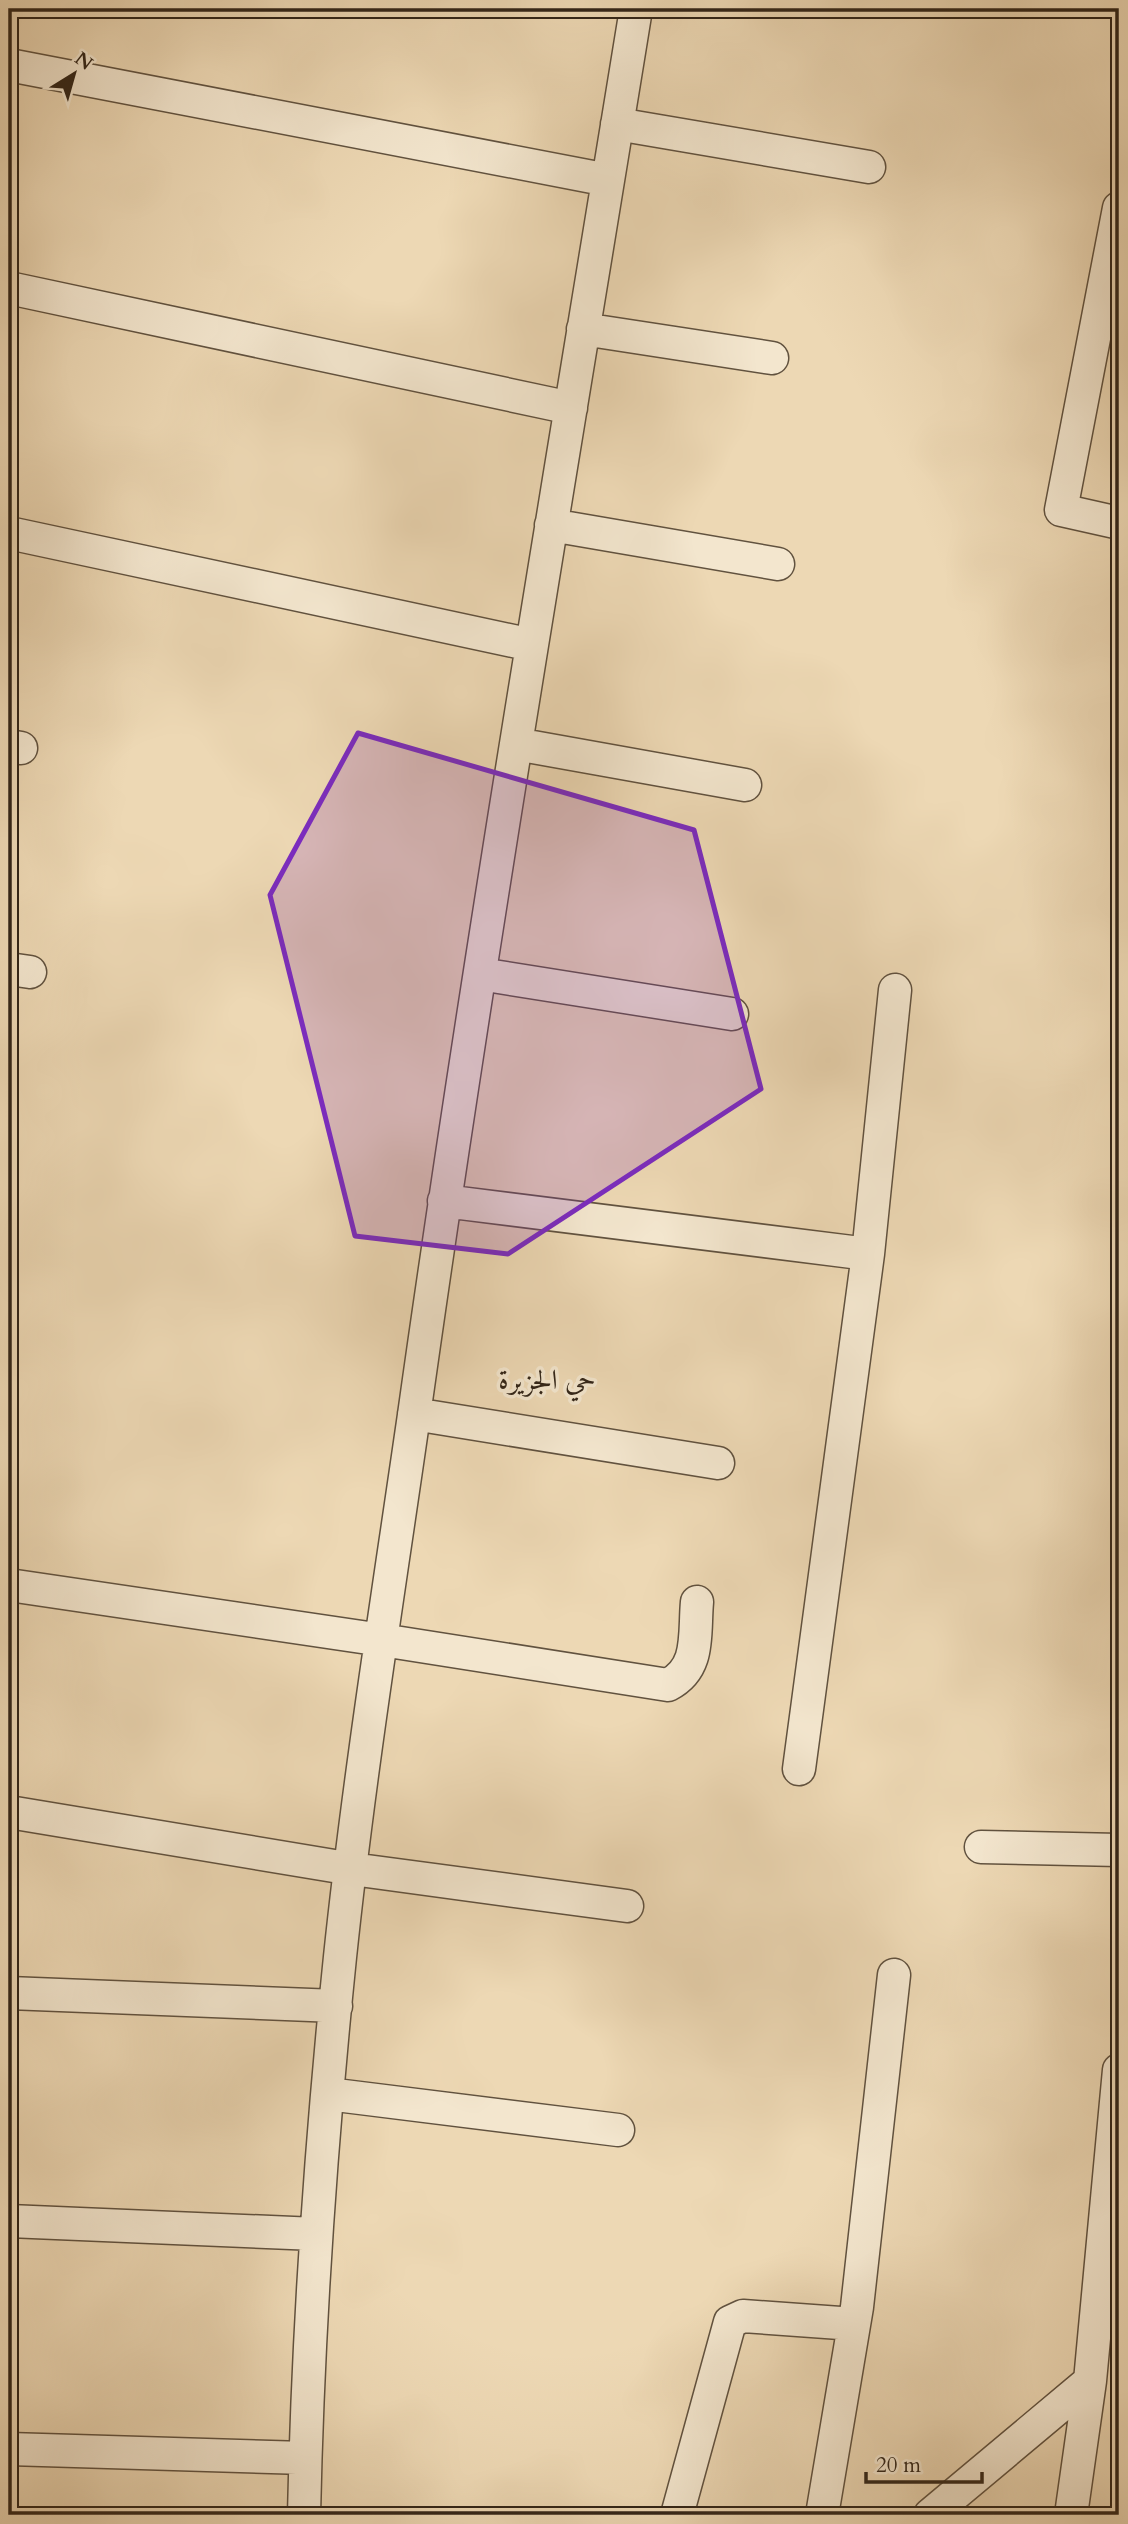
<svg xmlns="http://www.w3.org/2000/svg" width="1128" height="2524" font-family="Cardo,Amiri,serif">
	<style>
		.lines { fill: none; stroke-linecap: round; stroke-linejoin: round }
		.minor-casing { stroke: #61523f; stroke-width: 35 }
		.minor { stroke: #f3e6ce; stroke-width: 32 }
		.marked { fill: #7b2cbf; fill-opacity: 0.2; stroke: #7b2cbf; stroke-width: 5; stroke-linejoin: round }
		.labels { text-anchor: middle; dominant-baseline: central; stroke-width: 7; stroke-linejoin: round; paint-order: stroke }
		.quarter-label { font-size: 28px; fill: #322518; stroke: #f3e6ce }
	</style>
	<rect width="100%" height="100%" fill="#edd8b4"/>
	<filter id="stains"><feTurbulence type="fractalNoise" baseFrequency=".00286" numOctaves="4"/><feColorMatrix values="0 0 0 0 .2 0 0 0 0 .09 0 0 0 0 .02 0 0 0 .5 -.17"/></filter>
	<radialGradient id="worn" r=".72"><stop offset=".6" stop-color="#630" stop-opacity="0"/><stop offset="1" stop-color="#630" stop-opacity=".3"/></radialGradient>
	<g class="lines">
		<defs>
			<path id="minor" d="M9,65L608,180
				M617,124L869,167
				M1119,208L1061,510L1119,523
				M9,288L571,408
				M583,329L772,358
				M551,525L778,564
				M9,533L532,645
				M516,744L745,785
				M9,746L21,748
				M9,969L30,972
				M480,974L732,1014
				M444,1201L868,1254
				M414,1414L718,1463
				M9,1585L382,1640L668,1685C701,1668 694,1634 697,1602
				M799,1769L868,1254L895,990
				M9,1812L352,1869L627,1906
				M981,1847L1119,1850
				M9,1993L336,2006
				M328,2094L618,2130
				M9,2221L316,2234
				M9,2449L305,2458
				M304,2515C308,2329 321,2142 340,1957C359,1776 388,1596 414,1415C480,945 560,477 636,9
				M677,2515L730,2322L743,2316L854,2324
				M822,2515L857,2307L894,1975
				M930,2515L1090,2381
				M1071,2515L1090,2381L1119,2070"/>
		</defs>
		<use href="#minor" class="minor-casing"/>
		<use href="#minor" class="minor"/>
	</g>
	<path class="marked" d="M358,733L694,830L761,1089L508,1254L355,1236L270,895Z"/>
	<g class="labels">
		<g class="quarter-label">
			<text x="547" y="1380">حي الجزيرة</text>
		</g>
	</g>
	<rect width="1128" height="2524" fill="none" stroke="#edd8b4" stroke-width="35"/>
	<rect x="10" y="10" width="1107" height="2503" fill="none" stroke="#322518" stroke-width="3.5"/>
	<rect x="18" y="18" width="1093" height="2489" fill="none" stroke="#322518" stroke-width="2"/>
	<g transform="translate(74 74) rotate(37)" stroke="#f3e6ce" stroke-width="5" paint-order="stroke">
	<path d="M0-5L12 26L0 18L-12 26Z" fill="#322518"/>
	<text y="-10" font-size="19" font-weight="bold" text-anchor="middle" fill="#322518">N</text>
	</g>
	<path d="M866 2472v10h116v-10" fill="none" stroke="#322518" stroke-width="3.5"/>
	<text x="876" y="2472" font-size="21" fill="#322518" stroke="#f3e6ce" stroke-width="5" paint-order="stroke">20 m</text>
	<rect width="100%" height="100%" filter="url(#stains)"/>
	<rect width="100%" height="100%" fill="url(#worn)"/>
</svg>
